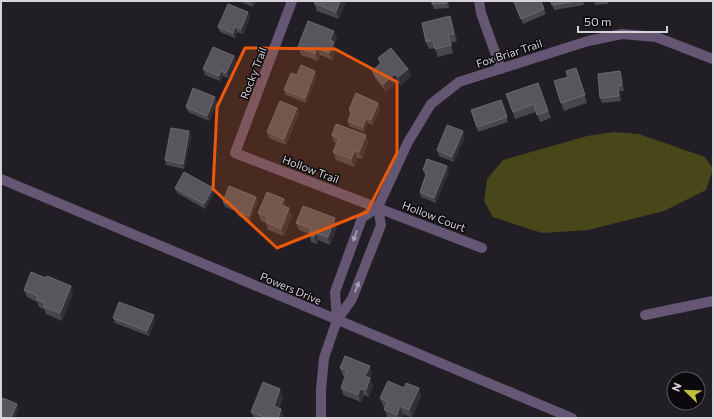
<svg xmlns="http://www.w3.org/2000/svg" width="714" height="419" font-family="Commissioner,sans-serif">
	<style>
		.water { fill: #47471a }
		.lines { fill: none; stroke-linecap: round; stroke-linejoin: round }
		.minor { stroke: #655673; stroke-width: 10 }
		.wall { fill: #4a464d }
		.shaded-wall { fill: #332f37 }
		.building { fill: #59555c; stroke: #6c6970 }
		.oneway { fill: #a9a1b0 }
		.marked { fill: #e8590c; fill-opacity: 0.2; stroke: #e8590c; stroke-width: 3; stroke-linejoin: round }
		.labels { text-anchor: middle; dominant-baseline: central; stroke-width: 3; stroke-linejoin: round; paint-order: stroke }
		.street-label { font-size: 11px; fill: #d6d3d8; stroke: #0b090c }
	</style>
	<rect width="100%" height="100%" fill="#221e26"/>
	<path class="water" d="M614,132L639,134L705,157L713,169L706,190L664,211L588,230L542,233L493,217L484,201L487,179L503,160L587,136Z"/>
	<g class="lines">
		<path class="minor" d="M292,1L235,153L482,248
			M479,1L481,13L501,69
			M1,179L572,418
			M645,315L713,301
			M337,320L335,292L362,218L378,207L408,142L431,104L459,82L588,41L622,34L656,37L713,59
			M321,418V390L324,358L337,320L352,299L381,225L378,207"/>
	</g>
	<path class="wall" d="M239,1H256L253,7Z
		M315,1H346L339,19L317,11L314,3Z
		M432,1H448L449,8L434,9L432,4Z
		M541,1L546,14L523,24L516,7Z
		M551,1H583L584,5L554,10Z
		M594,1H608V4L595,5Z
		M450,16L453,24L457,41L451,43L453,53L438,57L435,48L429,49L426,42Z
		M250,17L243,34L237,32L235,38L220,32L218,27Z
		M337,38L334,44L336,49L332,60L320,55L318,61L301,55L298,47Z
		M234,56L236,61L228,78L223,76L220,81L205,75L203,69Z
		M378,58L408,69L411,76L401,85L398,82L386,92L375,78L372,71L380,64Z
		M576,68L587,103L564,111L561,103L568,77Z
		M297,75L317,76L306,103L286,95L284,90Z
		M622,77L624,91H620L621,101L602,103L600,98Z
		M538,83L551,118L540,122L536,112L515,119L506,94Z
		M501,100L508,122L478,132L471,110Z
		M217,102L209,121L188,112L186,107Z
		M378,103L380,108L373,125L368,123L364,132L349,126L348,121L350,114L349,110Z
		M297,108L299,113L286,145L269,138L267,132Z
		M189,131L191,136L184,169L166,165L165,160Z
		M332,135H366L368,143L362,159L357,158L354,167L336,160L333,152L336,143H334Z
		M465,136L454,162L439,156L437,150Z
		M447,166L449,171L436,203L421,197L420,192L426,176L425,175L423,170Z
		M175,188H213L214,193L205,209L177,193Z
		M284,199L286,207L292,216L284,236L268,230L266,223L261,221L258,213Z
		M223,202H258L250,221L238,216L236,211L225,207Z
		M296,223L337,226L330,245L318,240L317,244L311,242L309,234L299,230Z
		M24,290L73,293L62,321L46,314L44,309L39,307L37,302L27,297Z
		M113,318L155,320L149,336L115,323Z
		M340,368L372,373L370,378L373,386L369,397L364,395L361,402L343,395L341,388L345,377L343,376Z
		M404,388H419L421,396L412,418L403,414L401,418H390L387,417L384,409L385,407L383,406L380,398Z
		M283,397L279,408L281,409L284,417L283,418H254L251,412Z"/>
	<path class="shaded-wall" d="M251,1H256L253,7Z
		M340,1H346L339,19L336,12Z
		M447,1H448L449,8L447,3Z
		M248,12L250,17L243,34L241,29Z
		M450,16L453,24L457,41L454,34Z
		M235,26L237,32L235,38L233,33Z
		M334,31L337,38L334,44L336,49L332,60L329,53L330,40Z
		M448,35L451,43L453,53L451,45Z
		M317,48L320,55L318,61L315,54Z
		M234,56L236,61L228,78L226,73Z
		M408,69L411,76L401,85L398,77Z
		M221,71L223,76L220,81L219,76Z
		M315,71L317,76L306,103L305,98Z
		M620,71L622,77L624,91L622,85Z
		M395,74L398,82L386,92L383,84Z
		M618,86L620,91L621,101L619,96Z
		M215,97L217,102L209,121L207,116Z
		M378,103L380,108L373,125L371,120Z
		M297,108L299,113L286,145L284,139Z
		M366,118L368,123L364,132L363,127Z
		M189,131L191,136L184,169L183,164Z
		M463,131L465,136L454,162L452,157Z
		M366,135L368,143L362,159L359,152Z
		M355,150L357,158L354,167L351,159Z
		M447,166L449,171L436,203L434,198Z
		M213,188L214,193L205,209L204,204Z
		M256,197L258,202L250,221L249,216Z
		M284,199L286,206L284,213L281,205Z
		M289,208L292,216L284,236L281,229Z
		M335,218L337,226L330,245L328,237Z
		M316,233L318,240L317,244L314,237Z
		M71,286L73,293L62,321L60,313Z
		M154,315L155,320L149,336L147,331Z
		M370,366L372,373L368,384L365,376Z
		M370,378L373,386L369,397L366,390Z
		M361,388L364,395L361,402L358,395Z
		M419,388L421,396L412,418L409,410Z
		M280,389L283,397L276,414L274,406Z
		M17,404L19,409L15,418H11Z
		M400,406L403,414L401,418H398L397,415Z
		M281,409L284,417L283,418H278Z"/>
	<path class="building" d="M315,1H340L336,12L314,3Z
		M432,1H447V3L432,4Z
		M516,1H541L544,9L521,19L514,2Z
		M551,1H576L552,5Z
		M228,4L248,12L241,29L235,26L233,33L218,27Z
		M450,16L454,34L448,35L451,45L435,49L433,40L426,42L422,23Z
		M308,21L334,31L330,40L334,42L329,53L317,48L315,54L298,47Z
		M213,47L234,56L226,73L221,71L219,76L203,69Z
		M391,48L408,69L398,77L395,74L383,84L372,71L381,63L378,58Z
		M301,65L315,71L305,98L284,90L291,73L297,75Z
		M576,68L585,95L561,103L554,81L568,77L566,71Z
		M620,71L622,85L618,86L619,96L600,98L598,74Z
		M538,83L548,111L537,115L534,104L513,112L506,94Z
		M193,88L215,97L207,116L186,107Z
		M356,93L378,103L371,120L366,118L363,127L348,121L352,111L349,110Z
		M501,100L507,117L477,127L471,110Z
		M280,101L297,108L284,139L267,132Z
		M336,124L366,135L359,152L355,150L351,159L333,152L339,138L332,135Z
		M447,125L463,131L452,157L437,150Z
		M171,128L189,131L183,164L165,160Z
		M427,159L447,166L434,198L420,192L427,172L423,170Z
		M184,172L213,188L204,204L175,188Z
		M229,186L256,197L249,216L236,211L238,207L223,202Z
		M267,192L284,199L281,205L289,208L281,229L266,222L268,217L258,213Z
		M303,206L335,218L328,237L316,233L314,237L309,235L311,228L296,223Z
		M31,272L46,278L47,276L71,286L60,313L44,307L45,303L36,299L38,296L24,290Z
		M119,302L154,315L147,331L113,318Z
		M345,356L370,366L365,376L370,378L366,390L361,388L358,395L341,388L347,371L340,368Z
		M388,381L404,388L406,383L419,388L409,410L400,406L397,415L384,409L388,402L380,398Z
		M263,382L280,389L274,406L281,409L278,418H267L251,412Z
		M3,398L17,404L11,418H1V403Z"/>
	<defs><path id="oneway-solid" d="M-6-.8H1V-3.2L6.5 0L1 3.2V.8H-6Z"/></defs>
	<g class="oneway">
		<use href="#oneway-solid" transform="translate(355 236) rotate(110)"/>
		<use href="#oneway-solid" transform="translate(357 287) rotate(-69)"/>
	</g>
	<path class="marked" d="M245,48L335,49L397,82V153L367,212L277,248L213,189L217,107Z"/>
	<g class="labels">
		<g class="street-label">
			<text transform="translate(509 53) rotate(-18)">Fox Briar Trail</text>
			<text transform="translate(253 73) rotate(-69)">Rocky Trail</text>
			<text transform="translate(311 169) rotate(21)">Hollow Trail</text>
			<text transform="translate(434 216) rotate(21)">Hollow Court</text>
			<text transform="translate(291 288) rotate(23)">Powers Drive</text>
		</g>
	</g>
	<rect width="714" height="419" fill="none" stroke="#d6d3d8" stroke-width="4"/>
	<g transform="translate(686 391) rotate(293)"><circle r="19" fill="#0b090c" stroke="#5c5a5e"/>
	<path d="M0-3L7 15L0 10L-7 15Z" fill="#c0be41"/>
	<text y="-6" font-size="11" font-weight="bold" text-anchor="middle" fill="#d6d3d8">N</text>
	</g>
	<path d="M578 26v6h89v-6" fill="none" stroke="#d6d3d8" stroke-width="2"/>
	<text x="584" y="26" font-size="12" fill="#d6d3d8" stroke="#0b090c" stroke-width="3" paint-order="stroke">50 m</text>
</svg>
